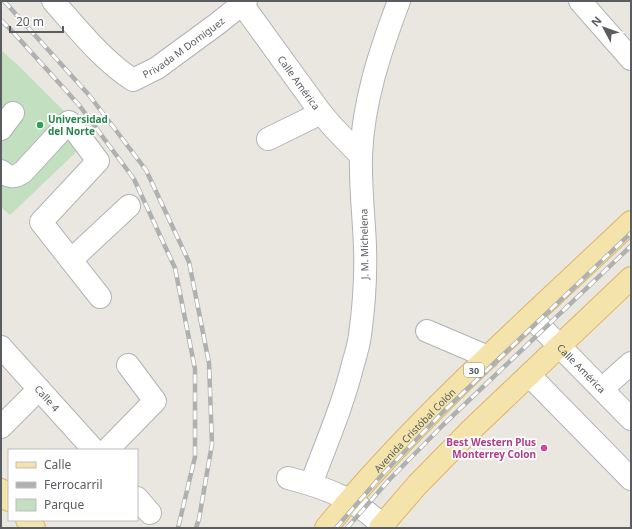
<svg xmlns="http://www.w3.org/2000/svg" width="632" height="529" font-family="'Noto Sans',sans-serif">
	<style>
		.green { fill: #c2dfbf }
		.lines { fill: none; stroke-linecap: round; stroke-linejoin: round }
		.minor-casing { stroke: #b1b3b7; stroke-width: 24 }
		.major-casing { stroke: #dfb565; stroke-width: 24 }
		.minor { stroke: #fff; stroke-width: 22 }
		.major { stroke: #f4e4ab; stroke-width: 22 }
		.rail-casing { stroke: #afb0b0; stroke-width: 4.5 }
		.rail { stroke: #fff; stroke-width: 3; stroke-dasharray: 9; stroke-linecap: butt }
		.leisure-dot { fill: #2e9e5b; stroke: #fff; stroke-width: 1.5 }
		.hotel-dot { fill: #d1479c; stroke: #fff; stroke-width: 1.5 }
		.labels { text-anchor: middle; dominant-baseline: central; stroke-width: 3.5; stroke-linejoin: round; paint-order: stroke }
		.shield { fill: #fff; stroke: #8b8d90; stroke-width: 1 }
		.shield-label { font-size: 9px; font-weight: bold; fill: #595c60 }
		.street-label { font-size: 10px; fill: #595c60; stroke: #fff }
		.leisure-label { font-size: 10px; font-weight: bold; fill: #27864d; stroke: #fff; text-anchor: start }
		.hotel-label { font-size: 10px; font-weight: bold; fill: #b23c85; stroke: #fff; text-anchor: end }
	</style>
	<rect width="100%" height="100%" fill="#eae7e1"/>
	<path class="green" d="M1,50L21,68L91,138L10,215L1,207Z"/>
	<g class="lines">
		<defs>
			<g id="minor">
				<path id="s1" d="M53,1C78,29 102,60 133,80L157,68L217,24L246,1"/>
				<path d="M580,1L631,59"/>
				<path id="s2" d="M242,4L321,113L333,127L361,156"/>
				<path d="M1,129L13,113"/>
				<path d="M268,139L321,113"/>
				<path d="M1,171C9,178 14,178 23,172L69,122L98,161L41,222L100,297"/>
				<path d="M71,260L129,206"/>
				<path id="s3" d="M531,317L631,419"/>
				<path d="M427,331L488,357"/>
				<path id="s4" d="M1,347L94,450"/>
				<path d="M529,375L631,479"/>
				<path d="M602,389L631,363"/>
				<path d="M1,427L39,389"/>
				<path d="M107,450L155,401L128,365"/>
				<path d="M288,478C327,488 356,499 385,528"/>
				<path d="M311,484C326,444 343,405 353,364C356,354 359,344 360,335C364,306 366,276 365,247C364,217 360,186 361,156C363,102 380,51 399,1"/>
				<path d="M137,498L150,513"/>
			</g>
			<g id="major">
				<path d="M1,490L9,500"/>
				<path d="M27,520L34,528"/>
				<path id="s5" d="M326,528C417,417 527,321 631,222"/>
				<path d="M380,528L417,485L472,429L631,278"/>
			</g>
		</defs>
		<use href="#minor" class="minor-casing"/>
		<use href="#major" class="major-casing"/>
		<use href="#minor" class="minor"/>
		<use href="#major" class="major"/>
		<defs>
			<path id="rail" d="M4,1L89,95L146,170L189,262L209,363L212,444L199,519L196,528
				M1,20L12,31L79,105L134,179L175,268L195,369V457L178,528
				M336,528L381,476L443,412L631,233
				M347,528L388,481L443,425L631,246"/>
		</defs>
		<use href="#rail" class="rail-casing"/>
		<use href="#rail" class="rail"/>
	</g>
	<circle class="leisure-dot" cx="40" cy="125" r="4"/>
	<circle class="hotel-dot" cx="544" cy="448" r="4"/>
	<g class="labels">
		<rect class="shield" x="464" y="363" width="20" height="14" rx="3"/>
		<g class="shield-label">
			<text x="474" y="370">30</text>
		</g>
		<g class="street-label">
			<text stroke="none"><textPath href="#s1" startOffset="173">Privada M Domiguez</textPath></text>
			<text stroke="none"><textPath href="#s2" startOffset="97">Calle América</textPath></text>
			<text transform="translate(364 244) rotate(-91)">J. M. Michelena</text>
			<text stroke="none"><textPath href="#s3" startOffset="72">Calle América</textPath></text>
			<text stroke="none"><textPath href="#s4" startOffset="69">Calle 4</textPath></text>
			<text stroke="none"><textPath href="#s5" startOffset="132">Avenida Cristóbal Colón</textPath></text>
		</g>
		<g class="leisure-label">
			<text x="48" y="119">Universidad<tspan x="48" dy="12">del Norte</tspan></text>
		</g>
		<g class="hotel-label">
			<text x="536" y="442">Best Western Plus<tspan x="536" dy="12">Monterrey Colon</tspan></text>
		</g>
	</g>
	<rect width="632" height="529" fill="none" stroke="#595c60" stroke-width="4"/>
	<rect x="8" y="449" width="130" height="72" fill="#ffffff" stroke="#bdbebf"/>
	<rect x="16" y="462" width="20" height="6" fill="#f4e4ab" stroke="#bdbebf"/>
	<text x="44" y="469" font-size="12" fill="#595c60">Calle</text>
	<rect x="16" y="482" width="20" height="6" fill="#afb0b0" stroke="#bdbebf"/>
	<text x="44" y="489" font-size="12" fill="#595c60">Ferrocarril</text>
	<rect x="16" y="499" width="20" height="12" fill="#c2dfbf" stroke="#bdbebf"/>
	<text x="44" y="509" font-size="12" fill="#595c60">Parque</text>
	<g transform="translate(604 28) rotate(311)" stroke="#ffffff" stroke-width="3" paint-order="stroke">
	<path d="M0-3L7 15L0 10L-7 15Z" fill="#595c60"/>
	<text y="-6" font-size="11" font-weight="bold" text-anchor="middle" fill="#595c60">N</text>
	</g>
	<path d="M10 26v6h53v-6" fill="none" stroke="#595c60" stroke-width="2"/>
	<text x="16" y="26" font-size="12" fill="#595c60" stroke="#ffffff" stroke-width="3" paint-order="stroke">20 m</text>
</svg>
